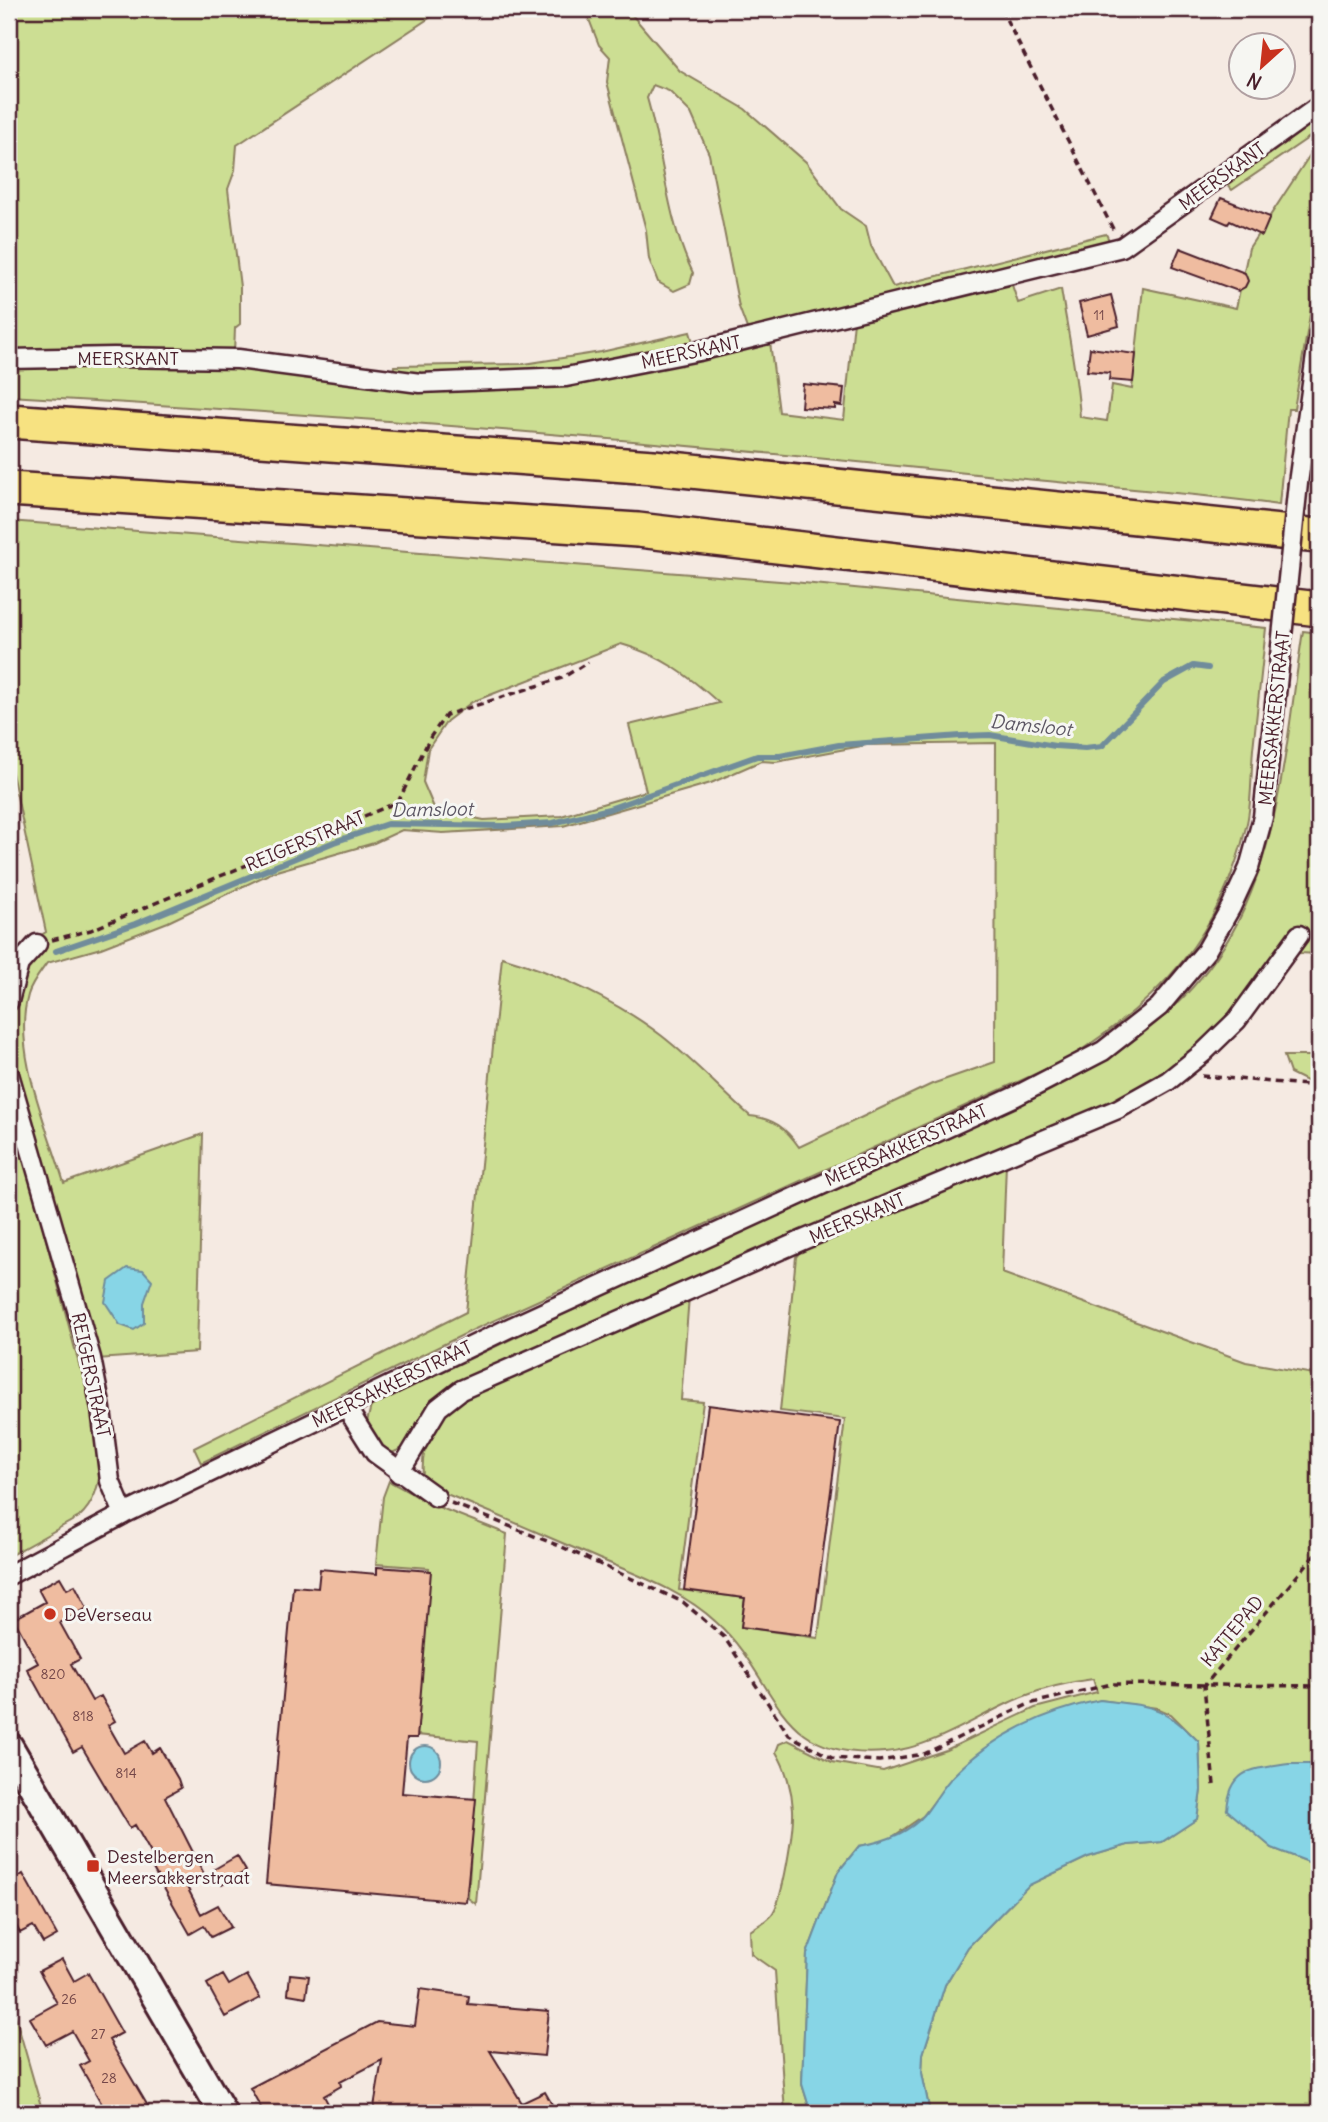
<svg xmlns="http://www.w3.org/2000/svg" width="1328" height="2122" font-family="Delius,sans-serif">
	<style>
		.green { fill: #ccde93; stroke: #8b7e5f; stroke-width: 2; fill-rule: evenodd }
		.water { fill: #87d5e6; stroke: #6f8c9b; stroke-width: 2 }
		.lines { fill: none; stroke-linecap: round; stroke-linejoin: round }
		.stream { stroke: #6f8c9b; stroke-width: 6 }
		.building { fill: #efbca0; stroke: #4a1f2b; stroke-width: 2 }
		.street-casing { stroke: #4a1f2b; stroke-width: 23 }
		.secondary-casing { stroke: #4a1f2b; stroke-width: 32 }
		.highway-casing { stroke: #4a1f2b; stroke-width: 38 }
		.path { stroke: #4a1f2b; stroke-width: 3.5; stroke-dasharray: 7 5; stroke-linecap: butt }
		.street { stroke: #f6f6f2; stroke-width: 18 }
		.secondary { stroke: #f6f6f2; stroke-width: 26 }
		.highway { stroke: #f7e281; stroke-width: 33 }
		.street-bridge-casing { stroke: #4a1f2b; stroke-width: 23; stroke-linecap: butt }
		.street-bridge { stroke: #f6f6f2; stroke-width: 18 }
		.poi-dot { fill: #c8321e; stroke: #f6f6f2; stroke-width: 2.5 }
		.labels { text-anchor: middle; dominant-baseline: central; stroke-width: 6; stroke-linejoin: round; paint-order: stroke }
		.number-label { font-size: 14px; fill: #734648 }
		.street-label { font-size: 18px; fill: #4a1f2b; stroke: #f6f6f2 }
		.poi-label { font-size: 18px; fill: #4a1f2b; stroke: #f6f6f2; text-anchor: start }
		.water-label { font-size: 19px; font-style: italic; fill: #5c5663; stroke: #f6f6f2 }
	</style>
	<rect width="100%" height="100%" fill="#f5eae2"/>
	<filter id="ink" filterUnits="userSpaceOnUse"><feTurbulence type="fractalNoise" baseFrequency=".0143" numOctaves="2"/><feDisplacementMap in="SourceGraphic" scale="14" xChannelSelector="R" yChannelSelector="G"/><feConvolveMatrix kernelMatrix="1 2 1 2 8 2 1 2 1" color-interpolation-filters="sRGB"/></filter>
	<g filter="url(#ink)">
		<path class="green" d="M9,9H443L237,145L235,170L228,189L240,287V324L235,328L234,354L150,349L9,350Z
			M585,9H627L680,71L745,109L806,162L841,209L866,226L871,246L893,287L1106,234L1109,240L1107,245L748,331L739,307L709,154L691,113L669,91L653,85L647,98C664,156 666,219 693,273L690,284L674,291L658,282L649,259L646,230L607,82L610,57L599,45Z
			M1319,112V139L1314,134L1232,190L1223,180Z
			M1319,141V280L1312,303L1294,409H1288L1279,505C1182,491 1084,486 986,475C662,441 334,414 9,396V365L162,363L237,367L451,390C559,389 666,372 770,342L779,412L844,420L854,321L1011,282L1018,303L1061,289C1068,333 1077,374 1080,417L1107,421L1112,385L1132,389L1143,288L1236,308L1249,248Z
			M690,332L694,345L566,369L393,375L394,366L524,364L601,352Z
			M9,521L793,582L1266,628C1262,668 1257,709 1253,749C1251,773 1252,800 1247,823C1221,936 1161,1000 1066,1060L473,1330L201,1463L194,1448L466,1312L502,957C555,972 618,1002 662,1036C693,1060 721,1090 750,1116C773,1118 786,1128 799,1147L932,1084L995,1062L996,743L867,745L776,762L761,761L711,783L563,826L443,833L402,830L374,843L273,872L168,922L101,948L47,963C40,973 31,984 28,995C12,1052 48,1128 64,1183L203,1134L197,1352L97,1359L51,1188L34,1194L80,1368L86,1376C94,1420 117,1483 79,1517L9,1556V954L46,932L9,759ZM621,644C661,655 689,676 719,703L629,725L646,791L561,816L484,820L435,810L423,782L428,749L447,721L472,702Z
			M1303,631L1319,633V954L1299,953L1290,941C1246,1001 1214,1037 1156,1084L432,1404L403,1448L392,1453L380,1447L367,1422L371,1406C496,1346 620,1287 746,1230C816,1199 885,1168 955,1135C1059,1087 1159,1047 1224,946C1280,860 1287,731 1303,631Z
			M1284,1056H1319V1083L1308,1082L1290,1073Z
			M1006,1163L1002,1273L1246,1362L1319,1375V1764H1289L1227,1809L1272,1848L1319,1866V2113H930L922,2073L923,2054L945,1985L968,1947L1029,1885L1088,1857L1128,1845L1162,1842L1197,1819L1201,1790L1199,1742L1171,1714L1157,1708L1100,1700L954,1775L923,1816L885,1842L859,1846L838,1872L807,1954L802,2084L811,2113H785L775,1971L751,1954L750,1931C757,1926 767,1921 772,1914C783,1900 794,1828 793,1809C792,1790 786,1768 776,1752L779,1744L788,1740L832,1762L883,1771L946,1750L1035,1708L1097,1692L1093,1679C1070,1682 1044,1688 1022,1697C976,1716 935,1748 885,1752C772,1761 779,1678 716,1622C682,1590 637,1575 595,1557C543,1535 491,1512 439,1491L423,1475C420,1444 436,1424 454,1401L689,1296L681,1400L703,1402L679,1590L745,1598L741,1627L818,1638L845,1419L780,1411L796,1257L804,1247Z
			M389,1481L431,1504L507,1534L476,1904L468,1898L478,1741L417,1735L429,1568L376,1564L383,1497Z
			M9,1994L43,2113H9Z"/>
		<path class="water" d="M127,1268L143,1270L152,1280L144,1303V1323L134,1330L120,1325L105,1302L109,1281Z
			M1100,1700C1152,1707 1161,1703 1199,1742L1201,1790L1197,1819L1162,1842L1128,1845L1088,1857L1029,1885L968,1947L945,1985L923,2054L922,2073L930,2113H811L802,2084L807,1954L838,1872L859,1846C883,1842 909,1833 925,1814C935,1801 943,1786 954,1775C993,1735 1046,1711 1100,1700Z
			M409 1762a16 16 0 1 1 32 0a16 16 0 1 1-32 0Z
			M1289,1764H1319V1866L1272,1848L1227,1810C1230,1767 1254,1769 1289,1764Z"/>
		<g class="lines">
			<path class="stream" d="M780,756L839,745L961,736L990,735L1055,746L1085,748L1102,746L1164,682L1193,666L1208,668
				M56,951L135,924L334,842L387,824L505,826L553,823L609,809L757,756H779"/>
		</g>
		<path class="building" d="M1221,198L1270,217L1262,236L1230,221L1228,224L1212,217Z
			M1180,248L1245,273L1248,281L1245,287L1238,291L1172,267Z
			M1111,295L1119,326L1087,335L1079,303Z
			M1090,348L1136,354L1133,382L1109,380L1110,373L1087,371Z
			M803,384L844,388L842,406L835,405V409L801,407Z
			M708,1405L840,1422L812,1636L741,1627L745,1598L684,1590Z
			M377,1567L431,1571L417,1738H407L402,1793L476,1799L466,1902L266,1884L293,1586L318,1588L320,1569L377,1574Z
			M60,1577L67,1589L75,1585L87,1608L60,1623L80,1659L71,1664L92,1701L101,1696L115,1721L108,1725L124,1753L145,1741L152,1753L160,1748L178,1779L181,1788L165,1797L205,1876L187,1887L201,1914L218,1905L231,1927L211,1937L204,1926L190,1934L152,1867L157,1864L135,1825L130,1828L82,1747L73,1752L27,1669L38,1663L14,1619L45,1602L38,1589Z
			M237,1856L246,1871L222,1885L213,1870Z
			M23,1874L57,1935L43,1943L33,1926L20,1933L9,1912V1883Z
			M62,1959L74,1981L88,1973L122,2033L109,2040L152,2113H107L80,2066L89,2061L72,2031L46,2045L30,2018L57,2003L39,1971Z
			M290,1974L309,1976L306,1997L288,1994Z
			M223,1975L229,1985L247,1975L260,1998L225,2017L207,1984Z
			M420,1989L469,1996L468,2004L549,2011L544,2056L490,2051L522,2103L545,2092L557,2113H373L382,2060L340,2082L341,2086L324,2096L333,2113H264L250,2088L377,2022L415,2026Z"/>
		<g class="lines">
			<defs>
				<path id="street" d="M9,359L114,357L238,359L420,383L566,377L699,351L1122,247L1319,106
					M1298,483L1319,334
					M9,1001L19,964L37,944
					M9,1074L91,1358L101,1409L110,1481L124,1514
					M346,1407L375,1453L436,1497
					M399,1473L438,1408L461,1390L803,1240L1118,1109L1168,1081L1203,1053L1237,1020L1299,935
					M9,1575L124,1514L507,1329L1016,1096L1103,1051L1159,1007L1206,951L1231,907L1249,868L1263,817L1277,685"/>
				<path id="secondary" d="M9,1746L223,2113"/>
				<path id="highway" d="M9,421L653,467L1319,536
					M9,489L638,530L1319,609"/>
			</defs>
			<use href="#street" class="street-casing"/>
			<use href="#secondary" class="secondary-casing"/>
			<use href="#highway" class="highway-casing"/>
			<path class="path" d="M1001,9L1114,231
				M52,940L91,930L398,802L431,736L446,715L562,678L588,662
				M1202,1076L1319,1086
				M451,1503L562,1547L683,1602L724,1637L789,1735L832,1758L879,1761L924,1754L1029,1704L1111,1684L1319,1686
				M1214,1785L1204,1686L1319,1550"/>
			<use href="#street" class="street"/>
			<use href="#secondary" class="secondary"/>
			<use href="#highway" class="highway"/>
			<defs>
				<path id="street-bridge" d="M1277,685L1298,483"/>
			</defs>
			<use href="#street-bridge" class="street-bridge-casing"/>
			<use href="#street-bridge" class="street-bridge"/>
		</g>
	</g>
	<g class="poi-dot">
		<circle cx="50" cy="1614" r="7"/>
		<rect x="86" y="1859" width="14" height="14" rx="3.5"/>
	</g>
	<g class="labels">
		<g class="number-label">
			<text x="1099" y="315">11</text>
			<text x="53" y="1674">820</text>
			<text x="83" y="1716">818</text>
			<text x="126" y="1773">814</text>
			<text x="69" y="1999">26</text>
			<text x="98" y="2034">27</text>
			<text x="109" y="2078">28</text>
		</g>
		<g class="street-label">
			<text transform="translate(1222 176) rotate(-36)">MEERSKANT</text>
			<text transform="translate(691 352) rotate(-12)">MEERSKANT</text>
			<text x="128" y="358">MEERSKANT</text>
			<text transform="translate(1274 718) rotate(-84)">MEERSAKKERSTRAAT</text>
			<text transform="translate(305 841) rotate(-23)">REIGERSTRAAT</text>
			<text transform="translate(906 1145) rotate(-24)">MEERSAKKERSTRAAT</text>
			<text transform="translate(857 1218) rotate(-23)">MEERSKANT</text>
			<text transform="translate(91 1375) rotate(78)">REIGERSTRAAT</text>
			<text transform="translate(392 1384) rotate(-26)">MEERSAKKERSTRAAT</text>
			<text transform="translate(1232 1631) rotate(-50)">KATTEPAD</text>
		</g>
		<g class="poi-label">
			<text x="64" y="1614">DeVerseau</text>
			<text x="107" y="1856">Destelbergen<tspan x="107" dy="21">Meersakkerstraat</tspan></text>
		</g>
		<g class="water-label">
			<text transform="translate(1031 725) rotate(6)">Damsloot</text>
			<text transform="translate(432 809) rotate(-1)">Damsloot</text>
		</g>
	</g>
	<rect width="1328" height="2122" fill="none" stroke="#f6f6f2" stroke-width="35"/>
	<rect x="18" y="18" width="1293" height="2087" fill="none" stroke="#4a1f2b" stroke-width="2.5" filter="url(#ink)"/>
	<g transform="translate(1262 66) rotate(207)"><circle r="33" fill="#f6f6f2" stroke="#b1a0a2" stroke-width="2"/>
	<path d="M0-5L12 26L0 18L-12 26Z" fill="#c8321e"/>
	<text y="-10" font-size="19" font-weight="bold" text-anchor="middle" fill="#4a1f2b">N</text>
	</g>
</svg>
